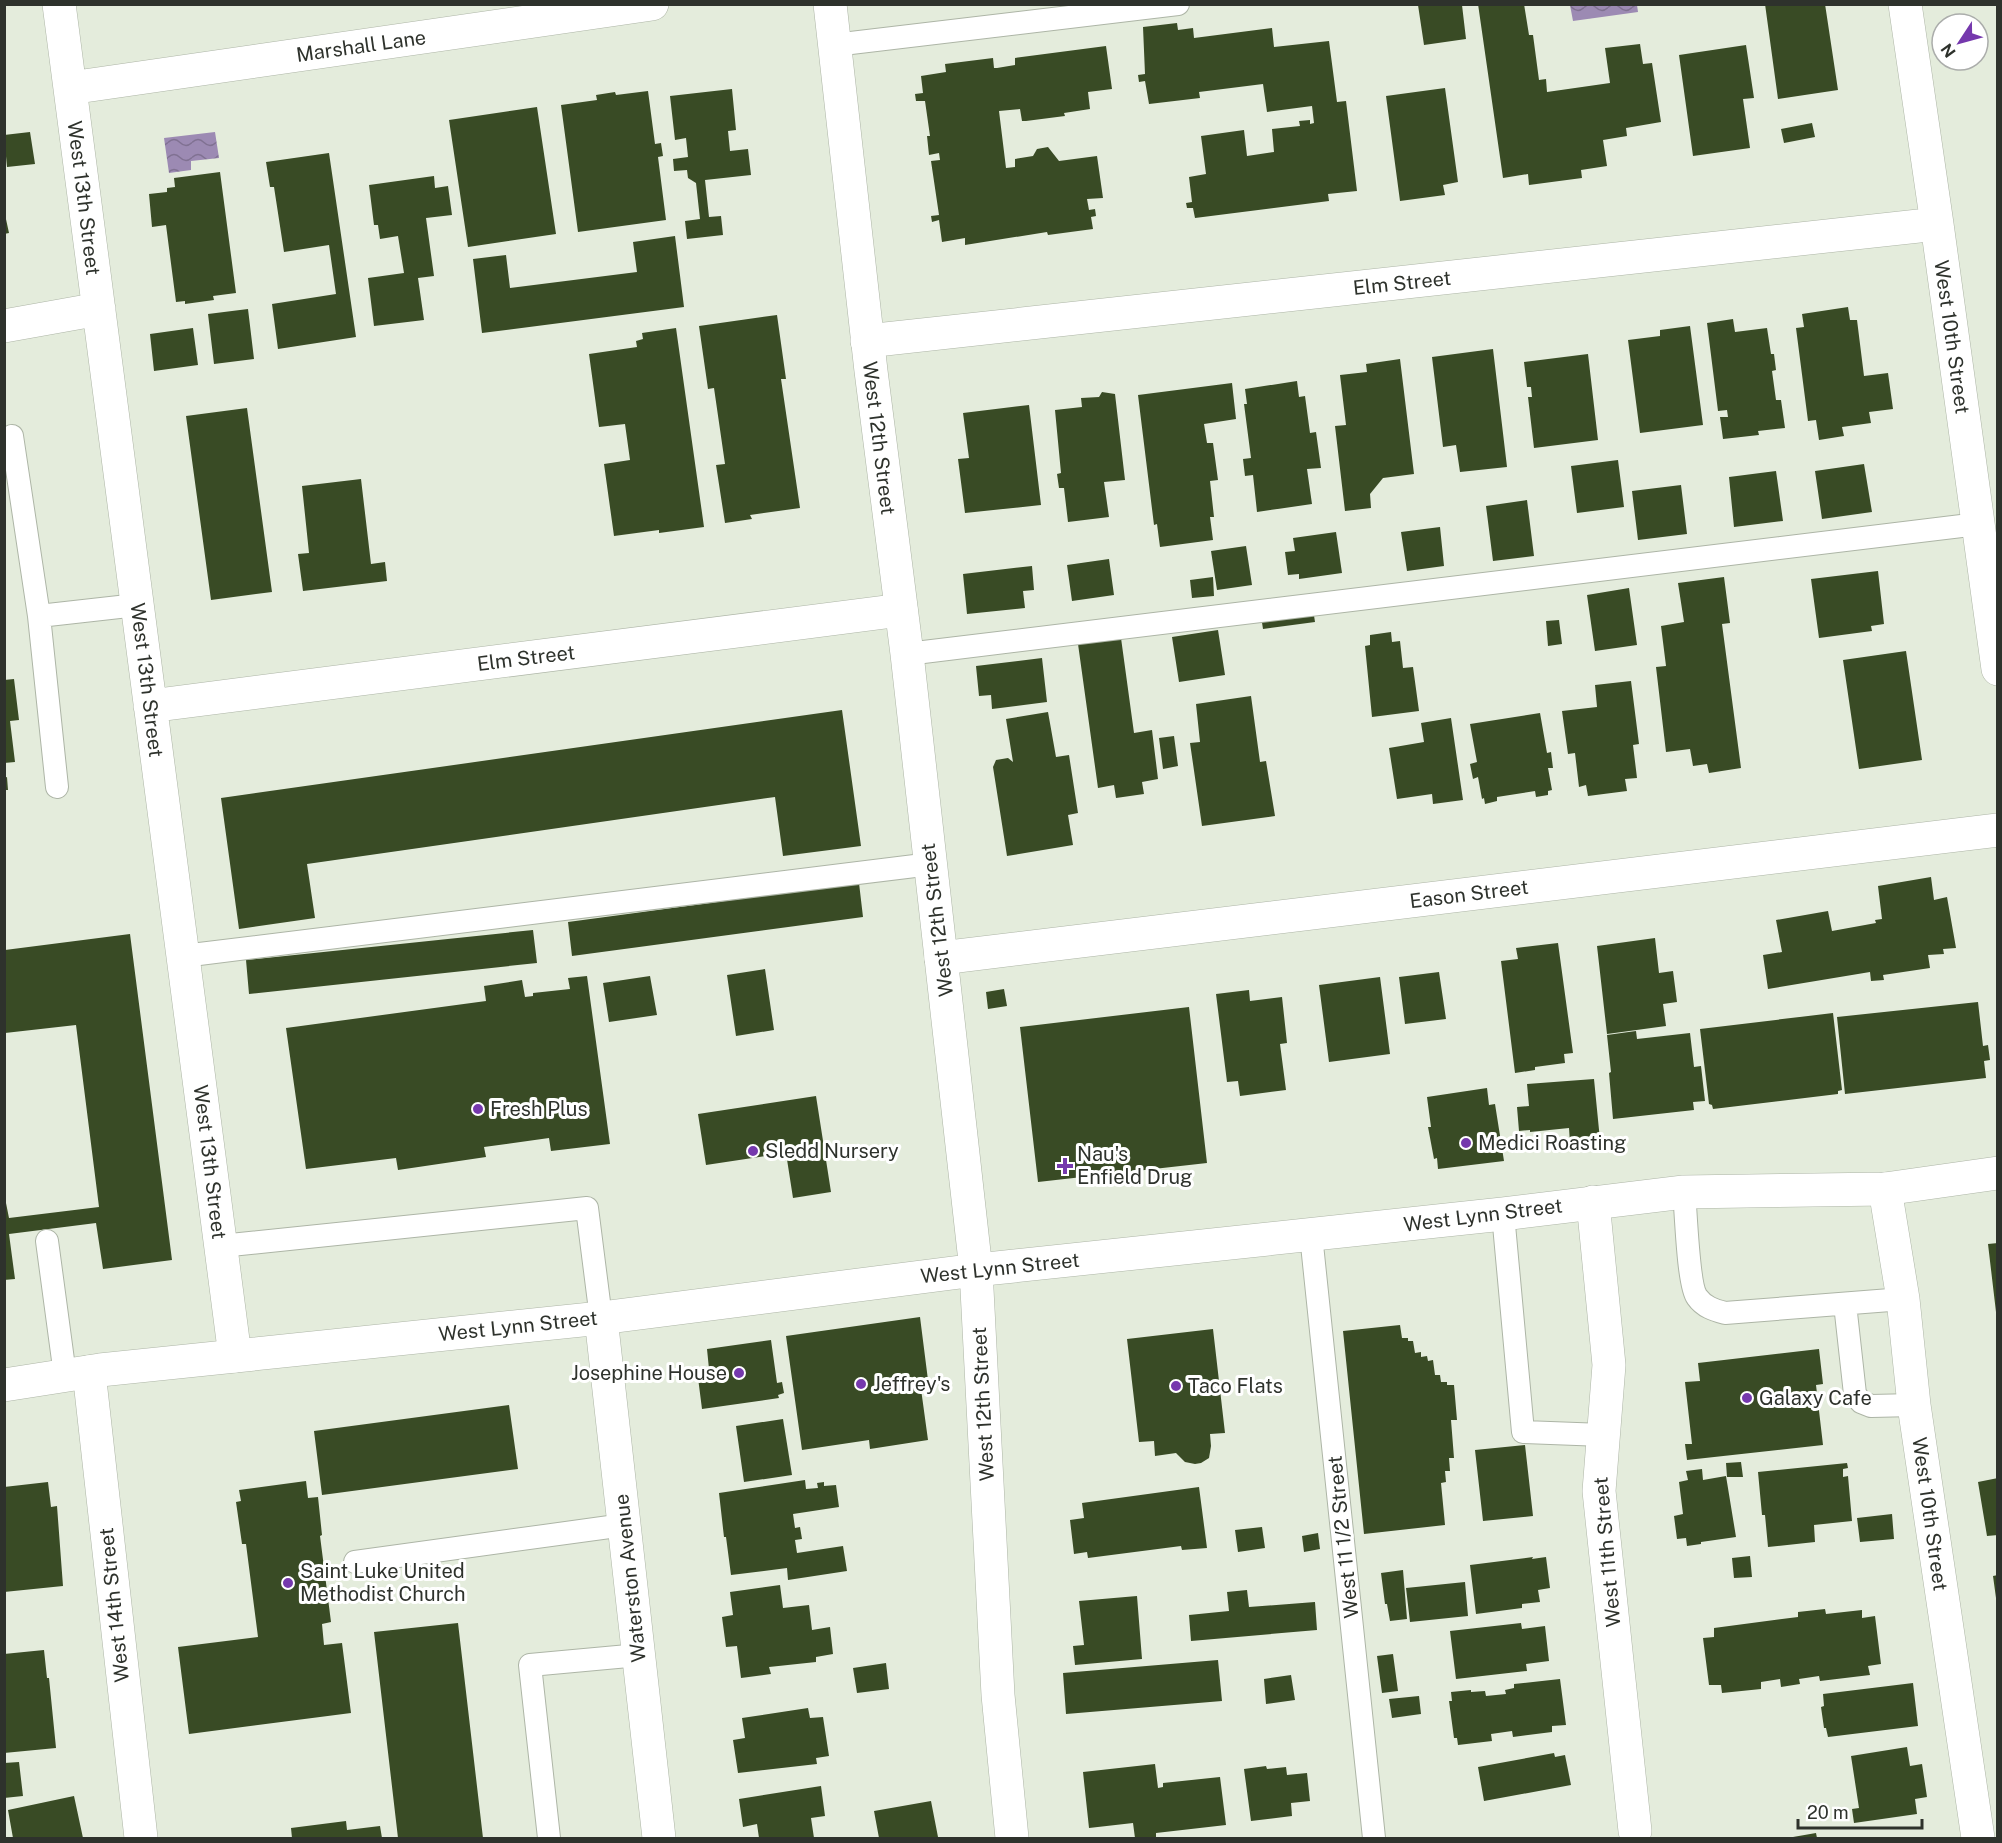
<svg xmlns="http://www.w3.org/2000/svg" width="2002" height="1843" font-family="'Public Sans',sans-serif">
	<style>
		.water { fill: url(#water-waves) }
		.building { fill: #394b25 }
		.lines { fill: none; stroke-linecap: round; stroke-linejoin: round }
		.lane-casing { stroke: #adb5a6; stroke-width: 24 }
		.street-casing { stroke: #adb5a6; stroke-width: 34 }
		.secondary-casing { stroke: #adb5a6; stroke-width: 34 }
		.lane { stroke: #fff; stroke-width: 22 }
		.street { stroke: #fff; stroke-width: 33 }
		.secondary { stroke: #fff; stroke-width: 33 }
		.poi-dot { fill: #7538ad; stroke: #fff; stroke-width: 2 }
		.labels { text-anchor: middle; dominant-baseline: central; stroke-width: 6; stroke-linejoin: round; paint-order: stroke }
		.street-label { font-size: 20px; fill: #2e322c; stroke: #fff }
		.poi-label { font-size: 20px; fill: #2e322c; stroke: #fff; text-anchor: start }
	</style>
	<defs>
		<pattern id="water-waves" width="16" height="10" patternUnits="userSpaceOnUse" patternTransform="scale(1.5)"><rect width="16" height="10" fill="#9c8ab3"/><path d="M0 5q4-4 8 0t8 0" fill="none" stroke="#807192"/></pattern>
	</defs>
	<rect width="100%" height="100%" fill="#e4ecdc"/>
	<path class="water" d="M1570,5H1637L1638,12L1573,21Z
		M215,132L219,158L191,161V170L169,173L164,138Z"/>
	<path class="building" d="M1478,4H1524L1529,35H1533L1539,80L1546,79L1547,92L1610,83L1605,48L1640,44L1643,64L1652,63L1661,122L1626,128L1627,136L1603,140L1607,166L1581,170L1582,178L1529,185L1528,174L1503,178Z
		M1765,4H1825L1838,90L1778,99Z
		M1418,5H1462L1466,39L1424,45Z
		M1177,23L1178,30L1193,28L1194,38L1272,28L1274,47L1329,41L1337,102L1346,101L1357,191L1328,194L1329,201L1195,218L1193,208H1187L1186,203L1192,202L1189,177L1206,174L1201,136L1244,130L1247,156L1274,152L1272,129L1300,126L1299,121L1310,120V124L1314,123L1312,106L1267,112L1263,84L1199,92L1200,98L1149,104L1145,81L1139,82L1138,75L1145,74L1143,27Z
		M1746,45L1754,98L1743,99L1750,148L1693,156L1679,55Z
		M1106,46L1112,89L1088,92L1090,109L1064,113L1065,116L1026,121H1022L1020,109L999,111L1006,168L1015,167V159L1033,156L1037,149L1048,147L1059,161L1097,156L1103,198L1087,199L1089,210L1095,209L1096,216L1091,217L1093,229L1048,235L1047,232L965,245V238L942,242L939,220L932,222L931,216L939,215L931,161L940,160L939,153L929,155L927,136H930L925,101H916L915,94L923,93L921,76L946,72L945,64L993,58L994,68H997L1015,65V58Z
		M1445,88L1458,182L1443,185L1445,195L1400,201L1386,96Z
		M732,89L736,130L728,131L730,151L748,149L751,175L705,180L709,217L721,216L723,235L687,239L685,221L700,219L696,183L688,178L687,170L674,171L673,159L688,157L686,138L675,140L670,96Z
		M648,91L655,144L661,143L663,156L658,157L666,220L578,232L561,105L597,100L596,95L615,92L616,95Z
		M537,107L556,234L468,247L449,120Z
		M1812,123L1815,137L1784,143L1781,129Z
		M30,132L35,164L7,167L4,135Z
		M329,153L356,337L278,349L272,304L336,294L329,245L284,252L274,187H270L266,162Z
		M220,172L236,293L213,296L214,300L185,304V301L176,302L166,225L152,227L149,194L167,192V188L175,187L174,178Z
		M434,176L435,188L448,186L452,215L426,218L434,276L418,278L424,320L374,326L368,278L404,273L398,236L380,239L378,225H374L369,185Z
		M4,210L9,233L4,234Z
		M675,236L684,307L482,333L473,259L506,255L510,288L637,272L633,242Z
		M1848,307L1850,320H1857L1864,376L1888,373L1893,409L1869,412L1871,423L1842,427L1844,436L1819,440L1816,420L1808,421L1796,328L1804,327L1802,314Z
		M248,309L254,359L214,364L208,314Z
		M777,315L786,379H781L800,508L750,515L752,519L725,523L716,465L725,464L714,388L708,389L699,326Z
		M1733,319L1735,332L1767,328L1771,354H1774L1776,370L1772,371L1776,400H1781L1785,428L1758,431L1759,435L1723,439L1720,417H1728L1727,410L1718,411L1707,323Z
		M1690,326L1703,425L1640,433L1628,340L1660,336V330Z
		M193,328L198,365L154,371L150,334Z
		M676,328L704,527L659,533V530L614,536L604,464L630,460L625,424L599,427L589,354L637,347L636,341L643,339L642,333Z
		M1493,349L1507,467L1460,472L1456,445L1443,447L1432,357Z
		M1588,354L1598,440L1534,448L1528,397H1532L1531,387H1527L1524,362Z
		M1400,359L1414,474L1383,478L1370,494L1371,508L1345,511L1335,426L1346,425L1340,375L1367,372L1366,364Z
		M1297,381L1299,397L1305,396L1310,433L1316,432L1321,468L1307,469L1312,504L1257,512L1253,475L1245,476L1243,459L1251,458L1244,404H1247L1245,389Z
		M1232,383L1236,419L1204,424L1207,443H1213L1218,480L1210,481L1214,517H1210L1213,540L1160,547L1157,524L1154,525L1138,395Z
		M1102,392L1115,394L1125,480L1104,482L1109,517L1068,522L1064,488H1059L1057,474L1061,473L1055,410L1082,407L1081,398L1099,397Z
		M1029,405L1041,505L965,513L958,459L969,458L963,413Z
		M247,408L272,592L211,600L186,416Z
		M1618,460L1624,507L1577,513L1571,466Z
		M1864,464L1872,512L1822,519L1815,471Z
		M1776,471L1783,521L1734,527L1729,477Z
		M361,479L371,564L385,562L387,581L303,591L298,554L309,553L302,486Z
		M1681,485L1687,534L1638,540L1632,491Z
		M1527,500L1534,556L1493,561L1486,506Z
		M1440,527L1444,566L1407,571L1401,532Z
		M1336,532L1342,573L1299,579V574L1288,575L1285,552L1295,551L1293,538Z
		M1246,546L1252,585L1217,590L1211,551Z
		M1109,559L1114,595L1072,601L1067,565Z
		M1032,566L1034,590L1023,591L1025,608L967,614L963,574Z
		M1878,571L1884,624L1871,626L1872,631L1819,638L1811,579Z
		M1213,577L1214,596L1192,598L1190,580Z
		M1724,577L1730,623L1722,624L1741,768L1709,773L1707,764L1693,766L1690,749L1666,752L1656,667L1666,666L1661,626L1684,622L1678,583Z
		M1629,588L1637,645L1595,651L1587,595Z
		M1313,609L1315,622L1263,629L1261,616Z
		M1559,620L1562,644L1548,646L1546,621Z
		M1218,630L1225,675L1179,682L1172,637Z
		M1391,632L1392,642L1400,641L1403,668L1413,667L1419,711L1372,717L1365,646L1370,645V635Z
		M1121,638L1134,733L1152,730L1158,779L1142,782L1144,794L1116,798L1114,785L1098,788L1078,644Z
		M1906,651L1922,760L1859,769L1843,660Z
		M1042,658L1047,702L992,709L991,695L979,696L976,666Z
		M14,679L19,720L10,721L15,762L4,763V680Z
		M1631,681L1639,744L1633,745L1637,778L1625,779L1627,791L1588,796L1586,785L1579,787L1575,753L1568,754L1562,711L1597,707L1595,685Z
		M1251,696L1260,762L1266,761L1275,816L1202,826L1190,743L1200,742L1196,704Z
		M842,710L861,846L783,856L775,797L307,864L315,918L239,929L221,798Z
		M1048,712L1056,757L1069,755L1078,813L1068,815L1073,845L1007,856L993,767L996,760L1008,758L1013,762L1006,719Z
		M1540,713L1547,753L1551,752L1553,768H1548L1552,790L1548,791V795L1536,797L1535,791L1497,797V801L1485,804L1484,798L1482,799L1478,777L1473,779L1470,764L1477,762L1470,724Z
		M1451,718L1463,800L1433,804L1432,794L1397,799L1389,748L1424,742L1421,723Z
		M1174,736L1178,766L1163,769L1159,738Z
		M7,777L8,790H4V778Z
		M1931,877L1934,900L1947,897L1956,948L1943,949L1944,954L1928,955L1930,968L1883,975L1884,980L1871,981L1870,972L1768,989L1763,955L1782,952L1776,920L1828,911L1832,931L1876,923L1875,920L1882,919L1878,886Z
		M859,883L863,917L572,956L568,922Z
		M533,930L537,963L249,994L246,960Z
		M130,934L172,1260L103,1269L96,1223L9,1234L15,1279L4,1280V1193L9,1218L99,1207L76,1025L5,1033V950Z
		M1655,938L1659,973L1673,971L1677,1002L1663,1004L1666,1026L1607,1034L1597,946Z
		M1558,943L1573,1053L1564,1054L1565,1063L1535,1067V1070L1515,1073L1501,961L1518,959L1516,948Z
		M765,969L774,1030L736,1036L727,975Z
		M1439,972L1446,1019L1405,1024L1399,977Z
		M587,976L610,1144L551,1151L549,1138L484,1147L486,1157L398,1170L396,1158L306,1169L286,1028L486,1001L484,986L522,980L525,997L533,996V993L570,989L568,978Z
		M650,976L657,1015L609,1022L603,983Z
		M1380,977L1390,1054L1329,1062L1319,985Z
		M1004,989L1007,1006L988,1009L986,992Z
		M1249,990L1250,1001L1282,997L1287,1043L1280,1044L1286,1090L1240,1096L1238,1081L1227,1082L1216,994Z
		M1978,1002L1983,1046L1988,1045L1990,1060L1984,1061L1986,1078L1845,1094L1837,1017Z
		M1189,1007L1207,1163L1038,1182L1020,1027Z
		M1833,1013L1842,1090L1838,1091V1094L1713,1109L1712,1105L1709,1104L1700,1029Z
		M1636,1031L1637,1039L1690,1033L1694,1067L1701,1066L1705,1101L1693,1102L1694,1110L1613,1119L1609,1073L1611,1072L1607,1035Z
		M1594,1079L1600,1140L1570,1143L1569,1128L1530,1132V1130L1519,1131L1517,1107L1529,1106L1527,1084Z
		M1487,1088L1489,1105L1495,1104L1504,1161L1438,1169L1437,1158L1434,1159L1428,1127H1431L1427,1097Z
		M816,1096L831,1192L793,1198L786,1153L706,1165L698,1114Z
		M1998,1243V1311L1996,1312L1988,1244Z
		M920,1317L929,1388L921,1389L928,1440L870,1449L869,1440L802,1450L786,1336Z
		M1400,1325L1402,1338H1408V1341H1413L1415,1353L1421,1352V1357L1427,1356L1428,1361L1433,1360L1435,1375H1440L1441,1382H1447V1385H1454L1457,1420H1451L1454,1458H1449L1450,1471H1445L1446,1482L1441,1483L1445,1525L1364,1534L1343,1331Z
		M1213,1329L1225,1433L1210,1434L1211,1446L1209,1458L1201,1463L1195,1464L1185,1462L1176,1453L1155,1456L1154,1441L1139,1442L1127,1339Z
		M771,1340L777,1383L782,1382L784,1393L778,1395L779,1398L702,1409L697,1370L709,1369L707,1349Z
		M1819,1349L1823,1384L1816,1385L1823,1445L1687,1460L1685,1444H1692L1685,1382L1700,1381L1698,1363Z
		M509,1405L518,1469L322,1495L314,1431Z
		M783,1419L792,1475L744,1482L736,1426Z
		M1525,1445L1533,1516L1483,1521L1475,1450Z
		M1741,1462L1743,1477H1727L1726,1463Z
		M1847,1463L1848,1468L1843,1469V1477L1848,1476L1852,1521L1814,1525L1815,1542L1768,1547L1765,1515H1762L1758,1472Z
		M1702,1469L1703,1480L1726,1476L1736,1537L1701,1542V1544L1687,1546L1686,1538L1677,1539L1674,1516L1683,1514L1679,1482L1688,1480L1686,1471Z
		M1998,1478V1535L1987,1536L1978,1482Z
		M805,1480L806,1489L818,1488L817,1483L824,1482V1486L836,1485L839,1507L793,1514L795,1528L800,1527L802,1539L795,1540L797,1553L843,1546L847,1571L788,1580L787,1568L731,1575L726,1537H724L719,1493Z
		M306,1481L308,1498L318,1497L322,1535L320,1536L331,1622L322,1624L324,1645L342,1643L351,1713L189,1734L178,1647L258,1637L246,1544H242L236,1502L241,1501L239,1490Z
		M48,1482L51,1507L57,1506L63,1586L4,1592V1487Z
		M1199,1487L1207,1548L1182,1550L1181,1546L1088,1558L1087,1552L1074,1554L1070,1520L1084,1518L1082,1503Z
		M1892,1514L1894,1539L1860,1542L1857,1518Z
		M1262,1527L1265,1548L1238,1552L1235,1530Z
		M1318,1533L1320,1549L1304,1552L1302,1536Z
		M1750,1556L1752,1577L1734,1578L1732,1558Z
		M1533,1557L1532,1559L1546,1557L1550,1588L1538,1590L1540,1602L1522,1604V1608L1476,1614L1470,1565Z
		M1403,1570L1407,1619L1390,1621L1387,1604H1385L1381,1573Z
		M1998,1575V1598H1996L1993,1576Z
		M1465,1582L1468,1616L1410,1622L1406,1588Z
		M780,1585L783,1608L809,1605L812,1630L830,1627L833,1654L816,1657V1662L769,1667L771,1674L741,1678L737,1646L726,1647L722,1617L733,1615L730,1592Z
		M1247,1590L1249,1607L1315,1602L1317,1630L1191,1641L1189,1615L1229,1611L1227,1592Z
		M1137,1596L1142,1659L1075,1665L1073,1646L1084,1645L1079,1601Z
		M1825,1609L1826,1614L1862,1610V1618L1875,1616L1881,1664L1868,1666L1870,1675L1820,1681L1819,1676L1799,1679L1800,1684L1781,1687L1780,1679L1761,1682V1689L1722,1693L1721,1685H1709L1703,1638L1714,1637V1628L1798,1617V1612Z
		M458,1623L483,1838H398L374,1632Z
		M1521,1623L1522,1629L1545,1626L1549,1661L1526,1664L1527,1671L1456,1679L1450,1631Z
		M44,1650L47,1678H49L56,1748L4,1753V1654Z
		M1393,1654L1398,1691L1382,1693L1377,1656Z
		M1218,1660L1222,1701L1066,1714L1063,1673Z
		M886,1663L889,1689L857,1693L853,1668Z
		M1291,1675L1295,1700L1266,1704L1264,1679Z
		M1560,1679L1566,1725L1552,1726V1732L1513,1737L1512,1731L1491,1734L1492,1741L1458,1745L1457,1738H1454L1449,1701H1452L1451,1692L1471,1690V1692L1485,1691L1486,1696L1506,1694L1505,1690L1514,1688V1684Z
		M1913,1683L1918,1726L1828,1737L1826,1728H1824L1821,1707L1824,1706L1823,1694Z
		M1419,1696L1421,1714L1392,1718L1389,1699Z
		M808,1708L810,1718L823,1717L829,1756L816,1758L817,1764L738,1773L733,1740L745,1738L742,1718Z
		M1907,1747L1910,1766L1922,1764L1927,1797L1915,1799L1917,1814L1854,1823L1852,1809L1859,1808L1851,1756Z
		M1554,1753L1555,1757L1565,1755L1571,1785L1484,1801L1478,1767Z
		M19,1762L23,1796L4,1798V1763Z
		M1155,1764L1158,1788L1163,1787V1783L1220,1777L1226,1825L1156,1833V1837L1147,1838H1135L1133,1823L1089,1828L1083,1772Z
		M1266,1766L1267,1769L1286,1767L1287,1775L1307,1773L1310,1801L1291,1803L1292,1816L1251,1821L1244,1769Z
		M821,1786L825,1816L811,1818L814,1838H759L757,1824L743,1827L739,1799Z
		M74,1796L83,1838H13L8,1810Z
		M931,1801L938,1837L879,1838L874,1811Z
		M346,1821L347,1830L380,1826L382,1838H292L291,1828Z
		M1816,1833L1817,1838H1793V1837Z"/>
	<g class="lines">
		<defs>
			<path id="lane" d="M834,45L1178,4
				M12,436L39,616
				M907,654L1978,524
				M57,787L39,616L137,605
				M183,956L931,864
				M1684,1192C1686,1211 1688,1285 1697,1297C1704,1307 1714,1310 1725,1313L1903,1299
				M1503,1214L1523,1432L1603,1435
				M1311,1235L1374,1838
				M47,1241L65,1375
				M221,1246L587,1208L601,1318
				M1845,1304L1855,1394L1861,1402L1871,1406L1914,1405
				M355,1562L624,1525
				M549,1838L530,1665L639,1655"/>
			<path id="street" d="M59,4L235,1356
				M1905,4L1937,224L1998,669
				M70,88L652,4
				M4,326L99,309
				M867,341L1937,224
				M150,706L901,610
				M941,958L1998,830
				M1885,1189L1903,1299L1914,1405L1978,1838
				M1593,1202L1609,1365L1599,1491L1635,1831
				M976,1270L998,1695L1012,1838
				M601,1318L659,1838
				M89,1372L141,1838"/>
			<path id="secondary" d="M830,4L871,371L907,654L976,1270
				M4,1385L100,1370L601,1318L976,1270L1503,1214L1684,1192L1885,1189L1998,1173"/>
		</defs>
		<use href="#lane" class="lane-casing"/>
		<use href="#street" class="street-casing"/>
		<use href="#secondary" class="secondary-casing"/>
		<use href="#lane" class="lane"/>
		<use href="#street" class="street"/>
		<use href="#secondary" class="secondary"/>
	</g>
	<g class="poi-dot">
		<circle cx="478" cy="1109" r="6"/>
		<circle cx="1466" cy="1143" r="6"/>
		<circle cx="753" cy="1151" r="6"/>
		<path d="M1062 1157h6v6h6v6h-6v6h-6v-6h-6v-6h6z"/>
		<circle cx="739" cy="1373" r="6"/>
		<circle cx="861" cy="1384" r="6"/>
		<circle cx="1176" cy="1386" r="6"/>
		<circle cx="1747" cy="1398" r="6"/>
		<circle cx="288" cy="1583" r="6"/>
	</g>
	<g class="labels">
		<g class="street-label">
			<text transform="translate(361 46) rotate(-8)">Marshall Lane</text>
			<text transform="translate(84 198) rotate(83)">West 13th Street</text>
			<text transform="translate(1402 283) rotate(-6)">Elm Street</text>
			<text transform="translate(1952 337) rotate(82)">West 10th Street</text>
			<text transform="translate(879 438) rotate(83)">West 12th Street</text>
			<text transform="translate(526 658) rotate(-7)">Elm Street</text>
			<text transform="translate(147 680) rotate(83)">West 13th Street</text>
			<text transform="translate(1469 894) rotate(-7)">Eason Street</text>
			<text transform="translate(937 920) rotate(-97)">West 12th Street</text>
			<text transform="translate(210 1162) rotate(83)">West 13th Street</text>
			<text transform="translate(1483 1215) rotate(-7)">West Lynn Street</text>
			<text transform="translate(1000 1268) rotate(-6)">West Lynn Street</text>
			<text transform="translate(518 1326) rotate(-6)">West Lynn Street</text>
			<text transform="translate(983 1404) rotate(-93)">West 12th Street</text>
			<text transform="translate(1930 1514) rotate(82)">West 10th Street</text>
			<text transform="translate(1343 1537) rotate(-96)">West 11 1/2 Street</text>
			<text transform="translate(1607 1552) rotate(-95)">West 11th Street</text>
			<text transform="translate(630 1578) rotate(-96)">Waterston Avenue</text>
			<text transform="translate(114 1605) rotate(-96)">West 14th Street</text>
		</g>
		<g class="poi-label">
			<text x="490" y="1109">Fresh Plus</text>
			<text x="1478" y="1143">Medici Roasting</text>
			<text x="765" y="1151">Sledd Nursery</text>
			<text x="1077" y="1154">Nau's<tspan x="1077" dy="23">Enfield Drug</tspan></text>
			<text x="727" y="1373" text-anchor="end">Josephine House</text>
			<text x="873" y="1384">Jeffrey's</text>
			<text x="1188" y="1386">Taco Flats</text>
			<text x="1759" y="1398">Galaxy Cafe</text>
			<text x="300" y="1571">Saint Luke United<tspan x="300" dy="23">Methodist Church</tspan></text>
		</g>
	</g>
	<rect width="2002" height="1843" fill="none" stroke="#2e322c" stroke-width="12"/>
	<g transform="translate(1960 42) rotate(234)"><circle r="28" fill="#ffffff" stroke="#abadab" stroke-width="1.5"/>
	<path d="M0-4.5L10 22L0 15L-10 22Z" fill="#7538ad"/>
	<text y="-9" font-size="16" font-weight="bold" text-anchor="middle" fill="#2e322c">N</text>
	</g>
	<path d="M1798 1819v9h124v-9" fill="none" stroke="#2e322c" stroke-width="3"/>
	<text x="1807" y="1819" font-size="18" fill="#2e322c" stroke="#ffffff" stroke-width="4.5" paint-order="stroke">20 m</text>
</svg>
